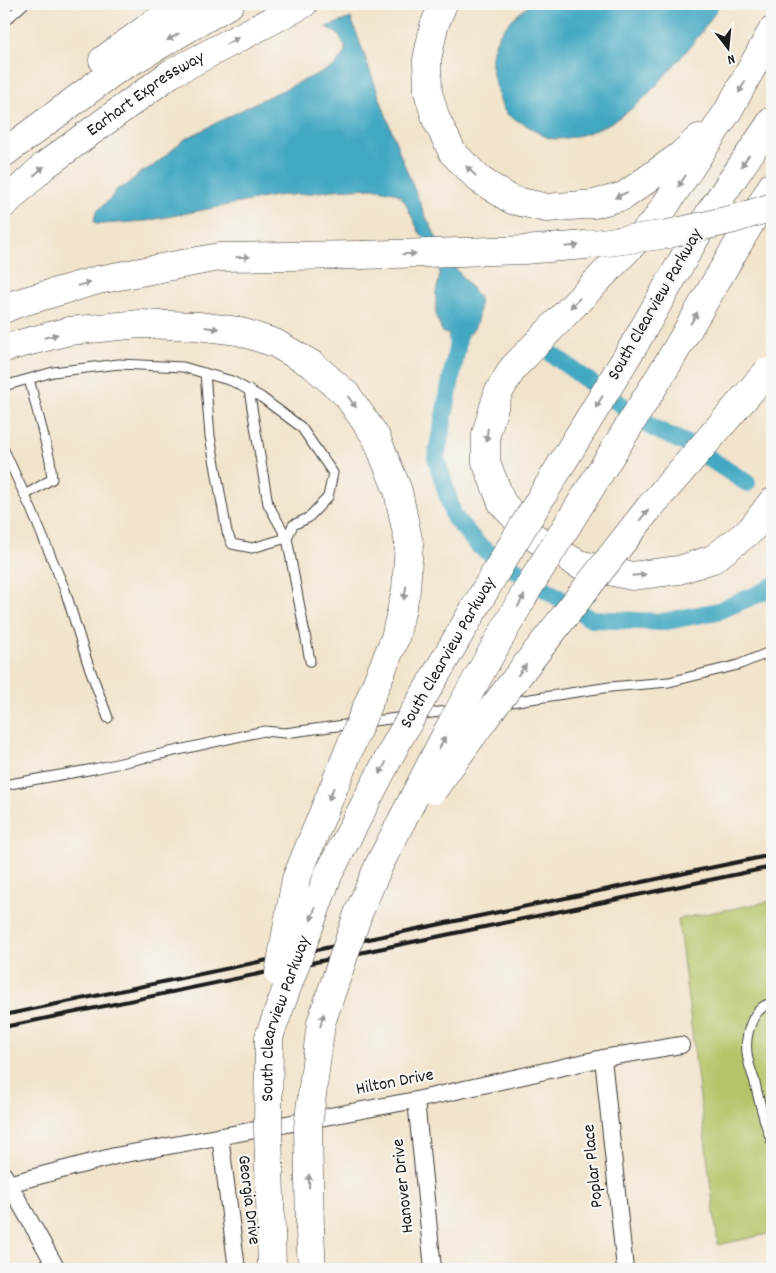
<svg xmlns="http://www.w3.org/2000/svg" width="776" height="1273" font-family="Dekko,sans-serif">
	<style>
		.green { fill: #b4c467; stroke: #687042 }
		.water { fill: #42a8c2; stroke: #2f626f }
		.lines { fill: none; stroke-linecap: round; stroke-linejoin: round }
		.stream { stroke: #42a8c2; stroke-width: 5 }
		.canal { stroke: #42a8c2; stroke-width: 18 }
		.lane-casing { stroke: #3c3a36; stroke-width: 11 }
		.street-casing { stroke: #3c3a36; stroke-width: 18 }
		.highway-casing { stroke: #3c3a36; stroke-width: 29 }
		.lane { stroke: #fff; stroke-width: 9 }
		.street { stroke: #fff; stroke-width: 16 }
		.highway { stroke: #fff; stroke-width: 28 }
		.rail { stroke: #1c1c1c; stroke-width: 4 }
		.highway-bridge-casing { stroke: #3c3a36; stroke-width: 29; stroke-linecap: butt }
		.highway-bridge { stroke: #fff; stroke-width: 28 }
		.oneway { fill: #999 }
		.labels { text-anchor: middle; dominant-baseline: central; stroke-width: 4.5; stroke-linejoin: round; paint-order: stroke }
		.street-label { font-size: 18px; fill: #1c1c1c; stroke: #f6f6f2 }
	</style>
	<rect width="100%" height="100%" fill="#f6f6f2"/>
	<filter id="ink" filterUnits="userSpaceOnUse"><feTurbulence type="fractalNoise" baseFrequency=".02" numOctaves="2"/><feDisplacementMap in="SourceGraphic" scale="10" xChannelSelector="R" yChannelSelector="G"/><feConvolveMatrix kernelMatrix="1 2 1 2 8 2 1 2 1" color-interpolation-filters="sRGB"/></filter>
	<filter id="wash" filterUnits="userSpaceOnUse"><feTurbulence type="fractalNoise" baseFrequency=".0096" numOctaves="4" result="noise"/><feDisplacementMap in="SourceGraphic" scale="20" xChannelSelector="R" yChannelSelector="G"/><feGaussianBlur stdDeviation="1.12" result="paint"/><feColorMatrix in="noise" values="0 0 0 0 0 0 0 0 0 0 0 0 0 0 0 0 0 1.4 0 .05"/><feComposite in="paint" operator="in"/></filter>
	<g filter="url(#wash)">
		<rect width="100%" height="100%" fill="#f2e3cb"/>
		<path class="green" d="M772,901V1233L718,1245L678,919Z"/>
		<path class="water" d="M531,4H720C706,29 687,51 667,73C662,78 658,84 652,90C628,116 593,137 557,139C545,139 536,131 526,125C520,121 512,119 507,114C500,106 500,99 497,90C483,48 498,28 531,4Z
			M351,18L400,154L424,213L446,256L479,298C480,310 478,333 465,336L461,352L451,349L448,334L443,333L436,316V292L440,274L437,260L428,242L419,232L405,202L400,196L394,192L372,188L333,190L305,194L275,196L146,221L102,224H96L94,221L96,212L111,198L117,189L126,186L141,172L153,166L185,139L261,100L335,66L345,52V46L340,37L336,33L326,27Z"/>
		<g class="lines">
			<path class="stream" d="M663,433L666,430
				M670,437L673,434"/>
			<path class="canal" d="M459,327L457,348L436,458L454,517L479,546L591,619L662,622L718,611L770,589L772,586
				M553,355L653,428L687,444L747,483"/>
		</g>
	</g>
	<g filter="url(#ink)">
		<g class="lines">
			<defs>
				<path id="lane" d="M4,22L24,4
					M205,373L210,436L227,532L232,544L252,548L287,538L268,504L249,390
					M4,386L53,372L119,364L183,367L232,381L261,397L301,427L333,473L328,497L308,518L293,525L287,538L310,661
					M4,450L32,511L65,590L87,661L108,718
					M25,495L52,479L50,460L29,379
					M504,703L610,687L669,682L738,665L772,651
					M417,715L454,710
					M4,785L94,769L264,731L285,733L404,717
					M772,1003C752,1007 745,1035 747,1053C748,1062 751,1071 754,1079C759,1101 764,1122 772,1142"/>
				<path id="street" d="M603,1058L625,1269
					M416,1100L433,1269
					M220,1136L237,1269
					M4,1175L57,1269
					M4,1185L115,1156L416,1100L603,1058L681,1045"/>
				<g id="highway">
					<path d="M443,4L434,26L427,60L428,92L436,119L453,153L480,180L512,200L547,208L594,204L624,196L681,155L699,138"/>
					<path d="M772,31L728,111L655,221L513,368L498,393L486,434V462L502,503L532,536L578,564L632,576L679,570L713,559L751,530L772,502"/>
					<path d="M103,60L181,4"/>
					<path d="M4,153L113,72L230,4"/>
					<path id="s1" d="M4,204L44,166L170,74L303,4"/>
					<path d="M4,309L15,304L98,280L219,257L361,255"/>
					<path d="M634,345L709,214L772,121"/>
					<path d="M4,348L69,331L140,324L198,326L238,331L275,343L313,365L347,395L376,437L398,491L409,544"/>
					<path d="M670,360L772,186"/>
					<path d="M310,1230L312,1269"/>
					<path d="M271,1234L272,1269"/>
				</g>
			</defs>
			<use href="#lane" class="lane-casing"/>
			<use href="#street" class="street-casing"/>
			<use href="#highway" class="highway-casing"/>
			<use href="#lane" class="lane"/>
			<use href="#street" class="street"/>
			<use href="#highway" class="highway"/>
			<path class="rail" d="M4,1015L772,855
				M4,1027L772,867"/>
			<defs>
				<g id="highway-bridge">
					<path d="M361,255L524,250L586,245L668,234L734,219L772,207"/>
					<path d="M433,790L488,714L649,508L767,372"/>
					<path d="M279,973L296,879L395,638L406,590L409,544"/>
					<path d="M310,1230L308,1127L321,1023L358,914L379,865L452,723L527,590L670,360"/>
					<path id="s2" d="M271,1234L268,1129L269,1037L328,875L398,740L498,568L634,345"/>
				</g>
			</defs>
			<use href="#highway-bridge" class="highway-bridge-casing"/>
			<use href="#highway-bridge" class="highway-bridge"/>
		</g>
		<defs><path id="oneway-solid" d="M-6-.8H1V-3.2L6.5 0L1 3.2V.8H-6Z" transform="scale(1.25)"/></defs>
		<g class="oneway">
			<use href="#oneway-solid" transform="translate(173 37) rotate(150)"/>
			<use href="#oneway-solid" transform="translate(232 41) rotate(-28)"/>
			<use href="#oneway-solid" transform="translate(742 87) rotate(119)"/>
			<use href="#oneway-solid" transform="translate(745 161) rotate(124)"/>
			<use href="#oneway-solid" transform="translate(39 171) rotate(-42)"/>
			<use href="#oneway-solid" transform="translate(471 171) rotate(-134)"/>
			<use href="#oneway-solid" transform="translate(682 181) rotate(123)"/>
			<use href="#oneway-solid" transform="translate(621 195) rotate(156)"/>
			<use href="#oneway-solid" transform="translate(572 246) rotate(-5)"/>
			<use href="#oneway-solid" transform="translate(409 254) rotate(-2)"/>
			<use href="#oneway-solid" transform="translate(243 257) rotate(-1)"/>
			<use href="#oneway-solid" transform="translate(84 284) rotate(-16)"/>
			<use href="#oneway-solid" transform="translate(575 303) rotate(134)"/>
			<use href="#oneway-solid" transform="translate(694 318) rotate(-60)"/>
			<use href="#oneway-solid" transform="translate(212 328) rotate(8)"/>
			<use href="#oneway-solid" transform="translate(51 336) rotate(-14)"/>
			<use href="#oneway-solid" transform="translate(352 402) rotate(54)"/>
			<use href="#oneway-solid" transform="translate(599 402) rotate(121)"/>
			<use href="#oneway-solid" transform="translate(487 435) rotate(97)"/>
			<use href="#oneway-solid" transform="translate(644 515) rotate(-52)"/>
			<use href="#oneway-solid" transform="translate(639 575) rotate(-5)"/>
			<use href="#oneway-solid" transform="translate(405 593) rotate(100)"/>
			<use href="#oneway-solid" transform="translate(521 601) rotate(-61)"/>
			<use href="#oneway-solid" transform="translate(522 670) rotate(-52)"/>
			<use href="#oneway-solid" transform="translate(442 743) rotate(-63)"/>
			<use href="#oneway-solid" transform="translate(383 768) rotate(118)"/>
			<use href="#oneway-solid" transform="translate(331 794) rotate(112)"/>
			<use href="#oneway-solid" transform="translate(313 914) rotate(110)"/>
			<use href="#oneway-solid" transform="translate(322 1020) rotate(-75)"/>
			<use href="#oneway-solid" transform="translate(309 1181) rotate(-91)"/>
		</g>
	</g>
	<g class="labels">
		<g class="street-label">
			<text stroke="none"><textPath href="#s1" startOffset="180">Earhart Expressway</textPath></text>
			<text transform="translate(656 305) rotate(-60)">South Clearview Parkway</text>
			<text stroke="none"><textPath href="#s2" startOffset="622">South Clearview Parkway</textPath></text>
			<text stroke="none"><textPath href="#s2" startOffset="218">South Clearview Parkway</textPath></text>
			<text transform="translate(395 1083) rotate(-11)">Hilton Drive</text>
			<text transform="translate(594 1166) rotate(-96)">Poplar Place</text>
			<text transform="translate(404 1186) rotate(-96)">Hanover Drive</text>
			<text transform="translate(248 1200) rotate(83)">Georgia Drive</text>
		</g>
	</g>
	<rect width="776" height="1273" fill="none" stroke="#f6f6f2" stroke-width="20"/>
	<g transform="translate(728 48) rotate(164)" stroke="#f6f6f2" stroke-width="4" paint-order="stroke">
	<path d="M0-4L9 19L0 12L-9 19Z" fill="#1c1c1c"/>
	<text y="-8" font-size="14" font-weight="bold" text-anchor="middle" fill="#1c1c1c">N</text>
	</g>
</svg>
